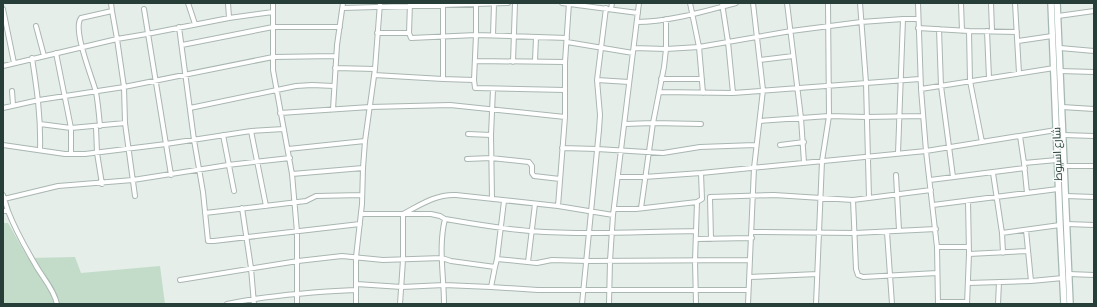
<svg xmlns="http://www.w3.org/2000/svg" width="1097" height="307" font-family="'Titillium Web',Cairo,sans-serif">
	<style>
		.green { fill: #c2dcc9 }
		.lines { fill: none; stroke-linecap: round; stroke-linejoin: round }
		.street-casing { stroke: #a9b6b1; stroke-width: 6 }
		.secondary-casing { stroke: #a6b8b2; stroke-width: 8 }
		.street { stroke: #fff; stroke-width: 4 }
		.secondary { stroke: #fff; stroke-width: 5.5 }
		.labels { text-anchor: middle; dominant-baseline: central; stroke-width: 3; stroke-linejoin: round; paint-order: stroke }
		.street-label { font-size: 11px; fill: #273e38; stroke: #f7faf8 }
	</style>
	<rect width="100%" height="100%" fill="#e6eeea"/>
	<path class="green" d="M3,223H8L28,258L75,257L81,273L160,266L165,304H3Z"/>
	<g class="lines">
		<defs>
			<path id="street" d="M188,3L195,24
				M228,3L229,18
				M273,3V70L292,174L297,232V304
				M410,3L409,33L411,38L476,35L567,38
				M443,3V79L474,80
				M476,3V35L474,80L475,88L565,90
				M562,3L638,13
				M690,3L699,47L703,93
				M787,3L801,118L804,163
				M860,3L866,83L869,198
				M918,3L921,89L926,151L937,247L938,304
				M961,3L962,31
				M991,3L992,31
				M1015,3L1019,73
				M343,8L508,3
				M3,9L14,63
				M144,9L171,175
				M611,9L612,3
				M112,11L117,39L124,87L125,123L135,196
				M1058,16L1094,11
				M903,19H918
				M637,22C669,22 705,11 736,3
				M36,26L44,56
				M179,27L194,140L203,192L208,241H214L360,224
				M918,28L969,31L1017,32
				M939,29L941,86L953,177
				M969,31L970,81L982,142
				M987,31L989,78
				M377,33H409
				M493,35L494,4
				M1018,41L1052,36
				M567,42L633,53
				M182,45L273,27H340
				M634,48L666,49L699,47L791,31L861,22L903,19L898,153
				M1060,48L1094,51
				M56,53L71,128V154
				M32,58C37,90 41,118 40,150
				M760,60L793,56
				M475,61L565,62
				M535,61L536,37
				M513,62L515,3
				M3,66L117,39L147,34L229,18L273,12
				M335,68L375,69
				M1060,71L1094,72
				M374,75L443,79
				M661,79H702
				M597,80L629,82
				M921,89L1054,68
				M12,91L13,105
				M659,92L733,93L728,42L722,3
				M733,93L920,79
				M1062,107L1094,109
				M3,108L39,100L124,87L273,57L336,56
				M190,108L296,86L312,85L334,86
				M333,109L337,45L343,3
				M280,113L370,107L450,105L565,117
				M760,121L829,116L866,117L923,116
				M40,124L71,128L125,123
				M625,124L653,123L701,124
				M100,126C99,115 98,103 96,92C92,77 72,29 81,18L112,11L111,3
				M96,127L97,153L102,184
				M468,134L491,135
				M223,135L234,191
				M1063,135L1094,136
				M1020,136L1024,163L1027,193
				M3,145L65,154H85L166,144L251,131
				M780,145L804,142
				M562,148L597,149L663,153L700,147L755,145
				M288,149L365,141
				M467,159L491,158L529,162L532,166V173L534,176L560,179
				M1024,163L1057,160
				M1064,166H1094
				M993,173L1002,233L1003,253
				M292,174L363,168
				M896,175L899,230
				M618,177H644L701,173L926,151L1056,130
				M930,180L1025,168
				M3,195L8,211H3
				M1066,196L1094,197
				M4,199L58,186L133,180L228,165L290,158
				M492,199L491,135L493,89
				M853,200L856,269L858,275L863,277L937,273
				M933,205L1058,189
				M266,206L251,131L284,129
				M558,206L565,117V62L569,3
				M242,208L251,268L254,304
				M641,208L653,123L664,67L666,49V19
				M614,209H636L697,202
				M8,211C15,229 25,247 35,264C42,277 54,289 57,304
				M205,213L306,201L316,196L362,195
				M361,214H431L440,216L445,219C438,247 444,276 444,304
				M445,219C474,224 502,229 530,231C585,235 641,232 696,231
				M1067,224L1094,225
				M1026,230L1031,281
				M752,232L855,233L936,229
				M887,232L892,304
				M1002,233L1060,225
				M696,239L752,238
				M711,239L710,197L774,195L853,200L931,190
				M937,247H969
				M969,254L1028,251
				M497,259L504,201
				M528,262L535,204
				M1069,274L1094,275
				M750,277L817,274
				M180,280L298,261L342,256L383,260L442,258L451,261L495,267L497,259L537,263L552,260L587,261L750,260
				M968,283L1031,281L1063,278
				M356,284L402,287L444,285L491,287L538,290H748
				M491,287L495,267
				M938,302H967
				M227,304C269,295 312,292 355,290
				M356,304V257L362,204L363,168L365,141L375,69L380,3
				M400,304L403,260V214C420,205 436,194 456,195L558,206L613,215
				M582,304L599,130L600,115L597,80L606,8
				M609,304L610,261L613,215L639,3
				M696,304L695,261L697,202L702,199L701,173
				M748,304L754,168L763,90L753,3
				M816,304L822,161L829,116L828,3
				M967,304L969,254L968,201
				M998,304L999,282"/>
			<path id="secondary" d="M1051,3L1060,225L1064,304
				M1057,3L1070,304"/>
		</defs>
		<use href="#street" class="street-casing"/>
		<use href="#secondary" class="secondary-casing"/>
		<use href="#street" class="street"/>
		<use href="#secondary" class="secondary"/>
	</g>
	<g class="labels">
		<g class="street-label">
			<text transform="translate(1057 154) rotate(-92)">شارع اسيوط</text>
		</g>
	</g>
	<rect width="1097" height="307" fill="none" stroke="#273e38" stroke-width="8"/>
</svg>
